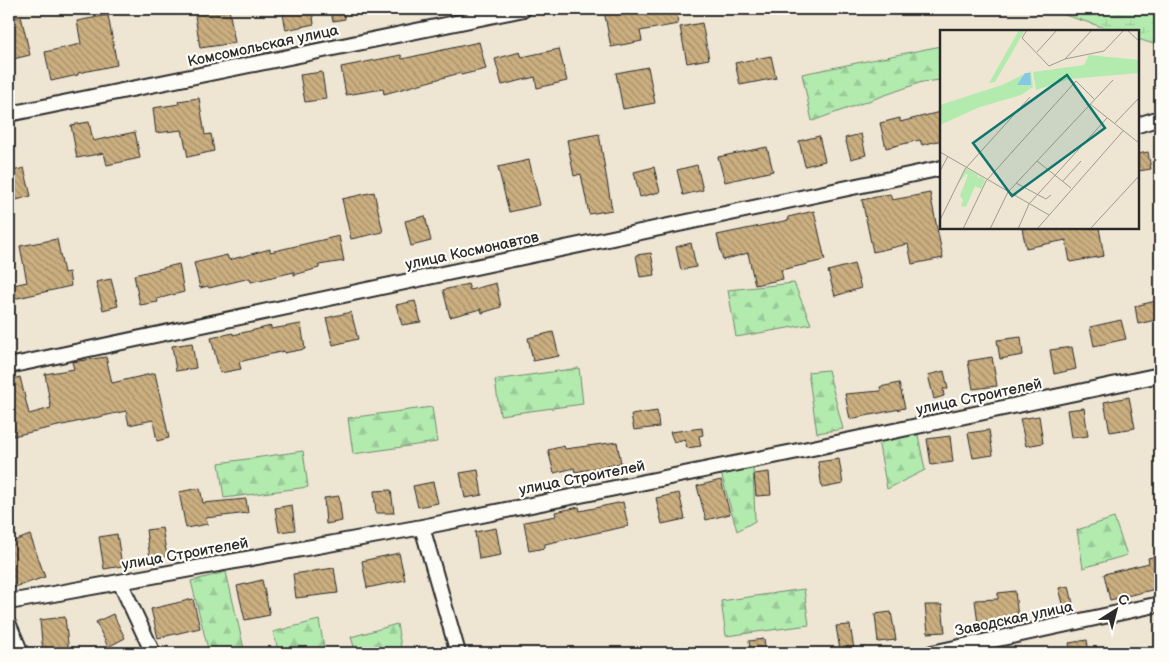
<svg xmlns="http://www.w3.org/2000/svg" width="1169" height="662" font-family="'Balsamiq Sans',sans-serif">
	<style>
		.forest { fill: url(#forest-firs); stroke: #6f8b6d }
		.wetland { fill: url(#wetland-marsh); stroke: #6f8b6d }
		.building { fill: url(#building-back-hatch); stroke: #2b2b2b }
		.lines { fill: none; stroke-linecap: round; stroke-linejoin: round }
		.minor-casing { stroke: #2b2b2b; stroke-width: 18 }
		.minor { stroke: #fdfcf7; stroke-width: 14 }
		.labels { text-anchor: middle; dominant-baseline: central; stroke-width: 4.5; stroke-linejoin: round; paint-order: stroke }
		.street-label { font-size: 15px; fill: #2b2b2b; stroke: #fdfcf7 }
		.inset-road { fill: none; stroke: #a09b90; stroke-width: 1 }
		.view { fill: #0f766e; fill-opacity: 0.15; stroke: #0f766e; stroke-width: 2.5 }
		.inset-edge { fill: none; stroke: #2b2b2b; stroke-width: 2.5 }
	</style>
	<defs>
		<pattern id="forest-firs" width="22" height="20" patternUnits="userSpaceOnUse" patternTransform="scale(1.25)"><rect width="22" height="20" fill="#b3ebaf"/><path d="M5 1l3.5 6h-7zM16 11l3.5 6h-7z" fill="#9aca97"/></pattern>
		<pattern id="wetland-marsh" width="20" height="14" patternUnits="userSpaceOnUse" patternTransform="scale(1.25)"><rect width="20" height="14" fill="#b3ebaf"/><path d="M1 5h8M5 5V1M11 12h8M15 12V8" fill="none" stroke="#9aca97"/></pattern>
		<pattern id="building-back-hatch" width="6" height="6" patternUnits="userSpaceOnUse" patternTransform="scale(1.25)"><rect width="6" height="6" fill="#cbaf80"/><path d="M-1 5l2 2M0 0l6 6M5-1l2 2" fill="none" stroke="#a58f69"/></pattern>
	</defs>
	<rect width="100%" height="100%" fill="#eee5d3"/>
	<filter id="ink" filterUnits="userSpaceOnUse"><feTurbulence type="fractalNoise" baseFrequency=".02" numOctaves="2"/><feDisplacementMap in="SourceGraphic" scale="10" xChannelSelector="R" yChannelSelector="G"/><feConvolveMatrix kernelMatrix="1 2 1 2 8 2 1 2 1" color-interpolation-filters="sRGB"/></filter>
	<g filter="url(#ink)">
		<path class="forest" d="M941,46V80L922,82L812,121L802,74Z
			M794,283L811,324L736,337L728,290Z
			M579,368L583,404L500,415L495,380Z
			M828,370L843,429L817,433L808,372Z
			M432,407L437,442L353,454L348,418Z
			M918,435L925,470L887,489L878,440Z
			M303,451L308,487L224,498L219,463Z
			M753,467L755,521L737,531L721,473Z
			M1114,518L1127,555L1083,568L1077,530Z
			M226,572L245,653H209L191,581Z
			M804,589L809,625L726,636L721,601Z
			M319,620L325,653H279L273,632Z
			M397,624L402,653H356L351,637Z"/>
		<path class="wetland" d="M1046,9H1160V46L1138,39V31H1115Z"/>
		<path class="building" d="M194,9H229L235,43L200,48Z
			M282,9H312L314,24L286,30Z
			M330,9H343L345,19L333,21Z
			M616,9H676L678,24L640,31L642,41L611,47L604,11Z
			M108,15L117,65L78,73V75L51,81L45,52L81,44L77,21Z
			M21,16L30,55L9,60V19Z
			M702,23L709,59L687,63L680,27Z
			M479,42L486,69L461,75L460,73L384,94L383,89L346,95L341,67L401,55L402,59Z
			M559,49L567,81L537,88L535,77L502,85L495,59L520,52L522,57Z
			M771,56L776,78L740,85L735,63Z
			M648,67L655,103L623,109L616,73Z
			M322,72L326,99L305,102L300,75Z
			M199,98L205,135L211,134L214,151L188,157L182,130L156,133L153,108L179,104L178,101Z
			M940,112L942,140L922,145L920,140L886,148L880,123L900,118V122Z
			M89,122L93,141L135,132L140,158L107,165L104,153L77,158L71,125Z
			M599,134L612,210L589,214L581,174L574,176L567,140Z
			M861,134L866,155L851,159L845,138Z
			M819,136L825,161L805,166L799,141Z
			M767,147L773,171L725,182L718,157Z
			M1148,152L1151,169L1138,171V154Z
			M529,160L540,205L509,212L498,167Z
			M697,165L703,190L683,195L677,170Z
			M654,167L660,192L640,197L634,172Z
			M24,168L31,196L9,202V172Z
			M374,192L383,232L351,239L342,199Z
			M930,193L943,258L912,264L908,244L873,252L862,200L890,194L892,200Z
			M814,211L825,260L781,270L783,279L755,285L748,253L723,260L717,235L789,220L788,217Z
			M425,216L431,241L411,246L405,221Z
			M1022,228H1099L1104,256L1070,262L1066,240L1026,248Z
			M339,236L344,261L319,265V268L294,275V272L251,282L250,278L209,288L208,286L200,288L194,263L227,255L229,260L270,249V252Z
			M57,239L64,273L69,272L71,286L9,300V286L27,282L20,246Z
			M691,243L696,267L681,270L676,247Z
			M651,253L655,275L640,277L636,255Z
			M179,264L184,292L157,299L158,302L140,305L134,275Z
			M854,264L861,288L835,296L828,271Z
			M111,279L118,306L103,310L96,282Z
			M496,283L501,307L482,313L481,309L450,317L443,290L468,284L470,290Z
			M1160,300V319L1138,324L1135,306Z
			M415,301L421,322L402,325L396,305Z
			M351,312L358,339L333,345L326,318Z
			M1121,320L1126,339L1094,346L1090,327Z
			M301,324L305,349L284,353V351L239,362L241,369L220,373L211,338L233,333V335L271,326V329Z
			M553,332L559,356L533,361L528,338Z
			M1021,337L1023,355L1000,359L997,340Z
			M192,343L196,368L176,371L172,346Z
			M1072,347L1076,369L1054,374L1050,350Z
			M106,357L112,383L155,373L169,438L157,441L153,420L129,425L126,411L13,436L9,420V380L20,377L29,414L51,408L45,374L74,369L72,362Z
			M992,357L997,386L973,389L968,361Z
			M944,371L948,389H943L944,396L934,399L928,375Z
			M899,383L905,408L850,419L845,394L881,391L880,387Z
			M1129,397L1135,428L1110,432L1104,402Z
			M1084,408L1088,436L1071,438L1067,410Z
			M657,411L659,427L634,430L631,415Z
			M1039,416L1043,443L1026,446L1020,419Z
			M702,428L703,435L699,436L701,446L687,448L685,439L674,442L670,432Z
			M989,430L993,455L973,458L968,433Z
			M950,436L953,462L931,465L927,439Z
			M617,442L621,463L575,472L574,468L554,473L548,450L564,446L565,449Z
			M839,459L843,484L822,488L818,462Z
			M478,470L482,495L465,498L460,473Z
			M769,472L771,495L756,496L754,474Z
			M721,480L730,514L706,520L697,486Z
			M433,482L438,503L418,507L413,486Z
			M200,488L203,503L246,499L248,513L206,518L208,524L186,528L179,492Z
			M391,490L394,513H376L374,491Z
			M679,493L685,519L662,524L656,498Z
			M339,496L342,521L326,524L324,498Z
			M623,502L628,526L545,544V548L529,551L524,522L556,516L555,512L579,507L580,511Z
			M292,505L295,530L279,532L275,508Z
			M162,528L167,556L150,558L146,530Z
			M496,528L501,555L479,559L475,532Z
			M117,534L122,566L104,569L99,537Z
			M30,535L45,577L9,589V543Z
			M399,553L405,580L367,588L362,561Z
			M1160,555V588L1110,600L1104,574L1149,563L1148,558Z
			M334,568L338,593L296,598L293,574Z
			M262,580L270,615L245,620L237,586Z
			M1069,586L1075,613L1066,615L1059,588Z
			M1015,591L1018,618L978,624L975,600L998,599V593Z
			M193,599L200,628L158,638L151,609Z
			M925,605H942L945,632L928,633Z
			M891,612L896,640L878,642L875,614Z
			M113,614L125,638L108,647L96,622Z
			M65,617L69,653H43L40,620Z
			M850,625L854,649L840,650L836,626Z
			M764,639L766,653H751L749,641Z
			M1087,640L1089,653H1071L1069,643Z"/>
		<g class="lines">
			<defs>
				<path id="minor" d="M9,114L524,9
					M1138,125L1160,118
					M9,366L942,168
					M422,527L458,653
					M120,582L153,653
					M9,602L422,527L803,450L1160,375
					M9,625L21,653
					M932,653L1160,604"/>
			</defs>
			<use href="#minor" class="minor-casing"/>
			<use href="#minor" class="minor"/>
		</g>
	</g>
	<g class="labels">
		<g class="street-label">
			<text transform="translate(263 46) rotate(-12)">Комсомольская улица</text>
			<text transform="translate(472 251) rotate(-12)">улица Космонавтов</text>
			<text transform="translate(979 397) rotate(-12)">улица Строителей</text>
			<text transform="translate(582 478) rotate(-11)">улица Строителей</text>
			<text transform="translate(185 554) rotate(-10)">улица Строителей</text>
			<text transform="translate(1014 619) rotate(-12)">Заводская улица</text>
		</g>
	</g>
	<g transform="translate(940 30)">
		<rect width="199" height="199" fill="#eee5d3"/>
		<path d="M79,0H85L55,52L49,53ZM26,138L38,145V149L40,146L45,150L41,159L35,156L26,177L21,176L23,170L20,166L28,145L26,144L18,154Z" fill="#b3ebaf"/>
		<path d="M149,25L199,30V43L130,49L96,60L93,42L144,35ZM91,41L93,57L81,65L40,77L0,95V75L62,55Z" fill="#b3ebaf"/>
		<path d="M85,43H90L91,55H77Z" fill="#85c7e6"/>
		<path class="inset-road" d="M87,0L82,8L109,36L125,29L152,0M187,0L199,11M97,22L117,0M125,29L164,21L184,0M150,74L199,113M174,94L199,68M0,122L109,185M97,131L131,158M0,141L8,126M123,151L141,131M76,153L106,169L111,165M0,190L25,139L90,67M23,199L46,151L136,51L154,69M50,199L68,162L173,50M78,199L89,174L167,88M97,199L183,101M150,199L199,146"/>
		<path class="view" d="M127,45L165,98L72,166L33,113Z"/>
		<rect width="199" height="199" class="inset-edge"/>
	</g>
	<rect width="1169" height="662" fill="none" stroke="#fdfcf7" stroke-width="30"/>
	<rect x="15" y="15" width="1139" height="632" fill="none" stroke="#2b2b2b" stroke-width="2" filter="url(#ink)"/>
	<g transform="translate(1116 610) rotate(36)" stroke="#fdfcf7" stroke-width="4" paint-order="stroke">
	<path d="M0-4L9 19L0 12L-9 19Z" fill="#2b2b2b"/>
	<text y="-8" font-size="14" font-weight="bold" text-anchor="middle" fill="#2b2b2b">С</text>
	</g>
</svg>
